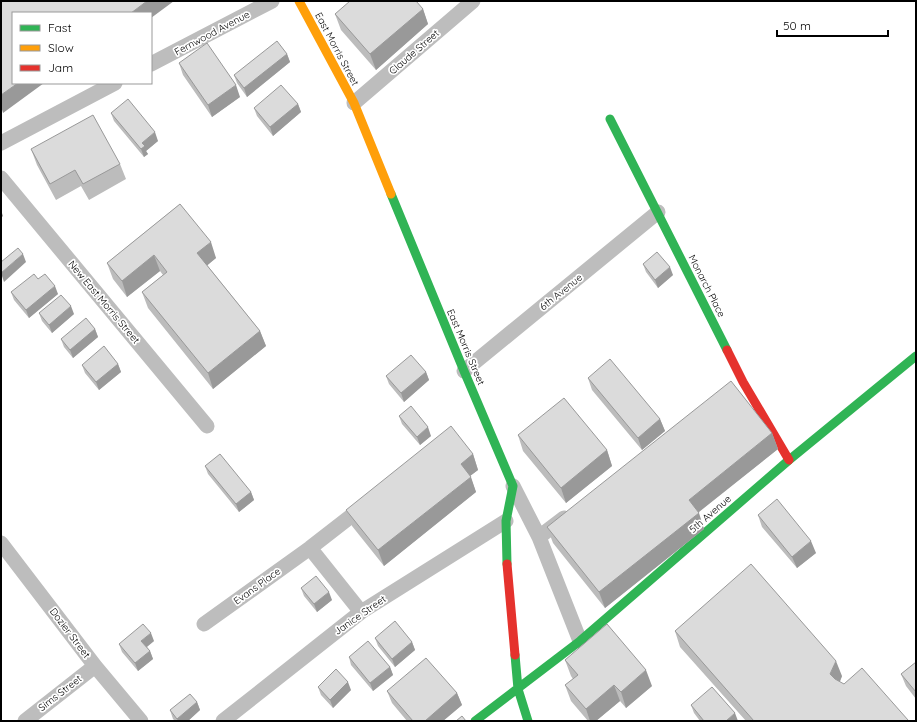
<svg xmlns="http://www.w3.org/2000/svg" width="917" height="722" font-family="Quicksand,sans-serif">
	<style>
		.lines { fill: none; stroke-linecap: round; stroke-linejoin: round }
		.street { stroke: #bdbdbd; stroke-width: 15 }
		.fast { stroke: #30b455; stroke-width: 9 }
		.slow { stroke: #ff9f0a; stroke-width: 9 }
		.jam { stroke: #e5322d; stroke-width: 9 }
		.wall { fill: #bcbcbc }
		.shaded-wall { fill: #999 }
		.building { fill: #dbdbdb; stroke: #999 }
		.labels { text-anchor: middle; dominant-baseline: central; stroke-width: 3.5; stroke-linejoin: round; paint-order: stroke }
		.street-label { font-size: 10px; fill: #000; stroke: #fff }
	</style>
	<rect width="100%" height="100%" fill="#fff"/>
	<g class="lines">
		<path class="street" d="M151,64L272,1
			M354,103L473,1
			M1,143L115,83
			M1,178L207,426
			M464,371L658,212
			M513,486L539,537L580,641
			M539,537L564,518
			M1,543L95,666L141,721
			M310,548L361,612
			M204,624L310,548L364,506
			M25,721L95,666
			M223,721L361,612L506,521"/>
		<path class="fast" d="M610,119L727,350
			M391,194L464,371L513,486L506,521L507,564
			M515,655L518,689L528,721
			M475,721L580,641L789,460L916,356"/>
		<path class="slow" d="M299,1L354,103L391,194"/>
		<path class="jam" d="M727,350L743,382L789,460
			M507,564L515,655"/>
	</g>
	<path class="wall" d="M423,9L428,24L376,70L341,30L335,14Z
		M287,54L290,62L247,97L237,83L234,75Z
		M179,63L240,97L212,117L183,75Z
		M298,104L301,112L273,136L257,116L254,108Z
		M111,113L158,141L146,151L148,154L144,157L114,121Z
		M31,149L120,164L126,179L89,200L81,186L56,200L37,165Z
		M180,204L216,258L207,265L260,331L266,346L213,389L148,308L142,292L163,275L160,271L127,297L113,279L107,263Z
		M643,264L673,275L658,288L646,272Z
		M38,279L58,294L29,318L14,300L11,292Z
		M39,313L74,314L52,333L42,321Z
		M95,329L98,337L73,358L64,347L61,339Z
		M118,364L121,372L99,390L85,373L82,365Z
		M426,372L429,380L404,402L389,384L386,376Z
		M588,378L660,419L665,431L642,450L592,390Z
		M399,416L431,436L420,445L402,424Z
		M772,433L778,449L698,512L704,529L605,608L553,543L547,527Z
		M518,435L607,450L612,466L566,503L523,451Z
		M473,454L478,470L470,476L476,492L384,566L352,526L346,510Z
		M205,466L251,492L254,500L239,512L208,474Z
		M758,515L816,553L797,568L762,527Z
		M301,588L332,600L317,612L304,596Z
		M675,631L842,676L840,682L908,721H746L680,647Z
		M375,638L412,642L415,650L395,667L378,646Z
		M154,641L147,647L150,651L153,659L138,671L122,652L119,644Z
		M349,657L390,667L393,675L373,691L351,665Z
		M565,660L652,686L626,708L620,701L596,721H588L571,701L565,685L573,679L571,676Z
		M916,662V699L906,686L901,674Z
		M318,687L351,690L333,708L321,695Z
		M387,691L457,693L462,705L443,721H407L392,703Z
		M197,702L200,710L188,721H175L173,719L170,710Z
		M691,705L738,721H700L694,713Z"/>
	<path class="shaded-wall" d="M147,1H174L151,18V13H131Z
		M423,9L428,24L376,70L370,54Z
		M287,54L290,62L247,97L244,88Z
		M18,83H44L3,113L1,106V95Z
		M236,85L240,97L212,117L208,105Z
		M298,104L301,112L273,136L270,127Z
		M155,132L158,141L146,151L148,154L144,157L141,149L142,143Z
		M1,210L3,216L1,218Z
		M211,242L216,258L203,269L197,253Z
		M23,254L26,262L4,282L1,273Z
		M154,255L160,271L127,297L122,281Z
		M670,267L673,275L658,288L655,280Z
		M55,286L58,294L29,318L26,310Z
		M71,306L74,314L52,333L49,325Z
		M95,329L98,337L73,358L70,350Z
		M260,331L266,346L213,389L208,373Z
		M118,364L121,372L99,390L96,382Z
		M426,372L429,380L404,402L401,393Z
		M660,419L665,431L642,450L638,438Z
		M428,427L431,436L420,445L417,437Z
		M772,433L778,449L694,516L689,500Z
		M607,450L612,466L566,503L561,488Z
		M473,454L478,470L466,479L461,464Z
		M471,477L476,492L384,566L378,550Z
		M251,492L254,500L239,512L236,504Z
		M699,513L704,529L605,608L599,592Z
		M811,541L816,553L797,568L792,557Z
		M329,592L332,600L317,612L314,604Z
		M151,633L154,641L144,649L141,641Z
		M412,642L415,650L395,667L392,659Z
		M150,651L153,659L138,671L135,663Z
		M836,661L842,676L836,690L830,674Z
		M390,667L393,675L373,691L370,683Z
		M646,670L652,686L626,708L621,692Z
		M348,682L351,690L333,708L330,700Z
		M614,685L620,701L596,721H590L586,709Z
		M457,693L462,705L443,721H425Z
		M197,702L200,710L188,721H178L177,719Z
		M735,713L738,721H726Z"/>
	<path class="building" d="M1,1H147L131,13H13V83H18L1,95Z
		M350,1H416L423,9L370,54L335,14Z
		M277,41L287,54L244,88L234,75Z
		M207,43L236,85L208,105L179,63Z
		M281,85L298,104L270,127L254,108Z
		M128,99L155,132L142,143L145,146L141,149L111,113Z
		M93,115L120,164L83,184L75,170L50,184L31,149Z
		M180,204L211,242L197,253L260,331L208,373L142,292L167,272L154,255L122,281L107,263Z
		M18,248L23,254L1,273V262Z
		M657,252L670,267L655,280L643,264Z
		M34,274L38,279L45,274L55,286L26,310L11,292Z
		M61,295L71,306L49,325L39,313Z
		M86,318L95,329L70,350L61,339Z
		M104,346L118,364L96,382L82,365Z
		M411,355L426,372L401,393L386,376Z
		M610,359L660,419L638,438L588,378Z
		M731,381L772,433L689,500L699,513L599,592L547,527Z
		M564,398L607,450L561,488L518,435Z
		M411,406L428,427L417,437L399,416Z
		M451,426L473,454L461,464L471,477L378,550L346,510Z
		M220,454L251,492L236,504L205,466Z
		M777,499L811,541L792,557L758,515Z
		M751,564L836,661L830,674L835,679L844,684L862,668L908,720L907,721H754L675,631Z
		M316,576L329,592L314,604L301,588Z
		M395,621L412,642L392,659L375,638Z
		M143,624L151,633L141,641L150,651L135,663L119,644Z
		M607,624L646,670L621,692L614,685L586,709L565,685L578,675L565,660Z
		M368,641L390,667L370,683L349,657Z
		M426,658L457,693L425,721H413L387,691Z
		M916,662V692L901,674Z
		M336,669L348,682L330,700L318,687Z
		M712,687L735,713L726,721H704L691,705Z
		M190,694L197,702L177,719L170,710Z
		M462,716L466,721H456Z"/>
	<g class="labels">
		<g class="street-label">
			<text transform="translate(212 33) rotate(-28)">Fernwood Avenue</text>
			<text transform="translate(337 49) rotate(62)">East Morris Street</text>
			<text transform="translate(414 52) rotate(-41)">Claude Street</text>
			<text transform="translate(707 286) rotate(63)">Monarch Place</text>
			<text transform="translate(561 292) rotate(-39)">6th Avenue</text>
			<text transform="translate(104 302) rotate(50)">New East Morris Street</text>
			<text transform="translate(466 347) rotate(67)">East Morris Street</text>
			<text transform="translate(710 514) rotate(-41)">5th Avenue</text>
			<text transform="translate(257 586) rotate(-36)">Evans Place</text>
			<text transform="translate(360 615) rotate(-35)">Janice Street</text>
			<text transform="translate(70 633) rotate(53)">Dozier Street</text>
			<text transform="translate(60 693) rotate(-38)">Sims Street</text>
		</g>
	</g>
	<rect width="917" height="722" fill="none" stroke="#000000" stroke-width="4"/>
	<rect x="12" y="12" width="140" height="72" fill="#ffffff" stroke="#999999"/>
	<rect x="20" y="25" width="20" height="6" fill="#30b455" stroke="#999999"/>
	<text x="48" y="32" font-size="12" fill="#000000">Fast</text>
	<rect x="20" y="45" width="20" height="6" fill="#ff9f0a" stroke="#999999"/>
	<text x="48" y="52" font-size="12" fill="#000000">Slow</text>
	<rect x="20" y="65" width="20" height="6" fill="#e5322d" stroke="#999999"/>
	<text x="48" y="72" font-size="12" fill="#000000">Jam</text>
	<path d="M777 30v6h111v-6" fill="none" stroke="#000000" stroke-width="2"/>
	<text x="783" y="30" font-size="12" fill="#000000" stroke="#ffffff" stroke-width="3" paint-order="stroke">50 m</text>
</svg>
